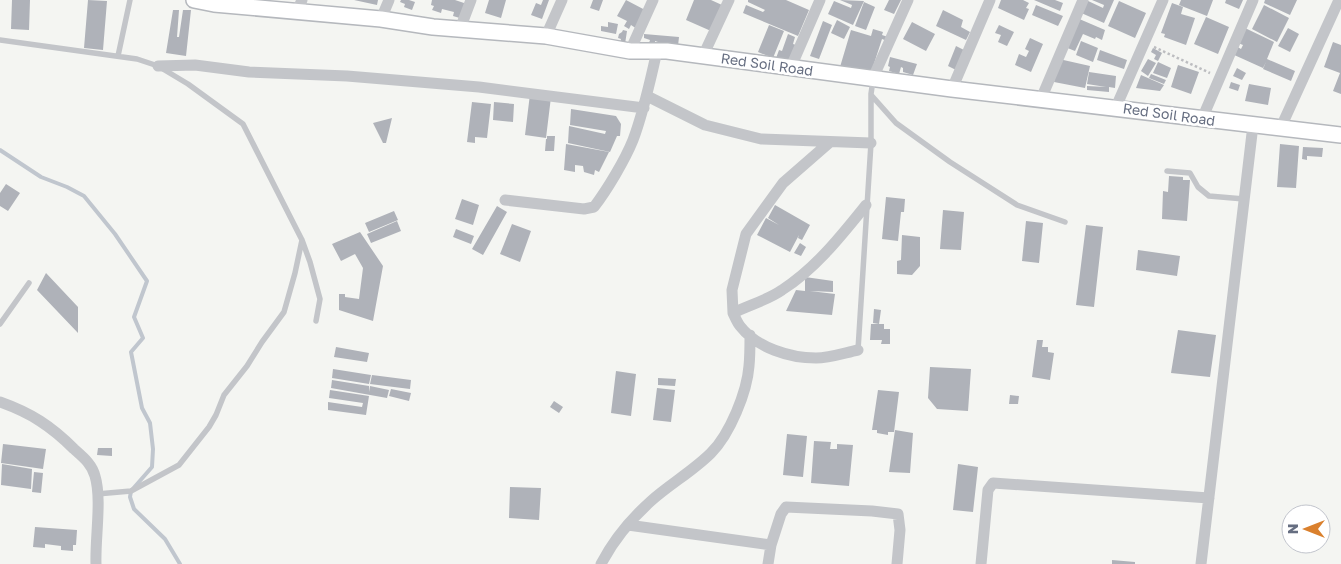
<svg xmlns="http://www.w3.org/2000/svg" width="1341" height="564" font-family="'Golos Text',sans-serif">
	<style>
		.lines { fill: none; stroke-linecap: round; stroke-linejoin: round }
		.stream { stroke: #c0c6ce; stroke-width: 4 }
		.building { fill: #afb2b9 }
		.secondary-casing { stroke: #b5b8bd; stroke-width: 18 }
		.path { stroke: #bcbdc0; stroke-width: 2.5; stroke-dasharray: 2.5 2.5; stroke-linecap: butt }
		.lane { stroke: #c3c5c9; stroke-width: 5.5 }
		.street { stroke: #c3c5c9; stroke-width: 11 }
		.secondary { stroke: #fff; stroke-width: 15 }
		.labels { text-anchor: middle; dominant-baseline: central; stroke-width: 5; stroke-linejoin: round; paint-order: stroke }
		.street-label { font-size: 14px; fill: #666e81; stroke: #fff }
	</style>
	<rect width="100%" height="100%" fill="#f4f5f2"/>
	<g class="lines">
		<path class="stream" d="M0,150L41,177L67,187L84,196L115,234L147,281L134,317L143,338L131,352L142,408L150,423L153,449L152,467L131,491L130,497L134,509L165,539L180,564"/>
	</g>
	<path class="building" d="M12,0H30L29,30L11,29Z
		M88,0L107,1L103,50L84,48Z
		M354,0H378L377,5Z
		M401,0H409L415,2L412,10L404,7L405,4L400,2Z
		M432,0H455L467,4L463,19L453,16L454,12L442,9L441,13L432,10L434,6L431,5Z
		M489,0H506L501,18L485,13Z
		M543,0H549L542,19L531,15L536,3L541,5Z
		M593,0H603L599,11L590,8Z
		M626,0L647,11L637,29L631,25L629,29L624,26L627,21L617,16Z
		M694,0H711L722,5L711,31L686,20Z
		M748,0H786L809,10L798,36L743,13L746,5L763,12L765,10L748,2Z
		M840,0L864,1L853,25L828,14L834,1L851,8L852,5Z
		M889,0H901L894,14L884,10Z
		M1001,0H1023L1029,3L1026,8L1029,9L1024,20L998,8Z
		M1034,0H1055L1063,3L1060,11Z
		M1086,0L1103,8L1104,5L1092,0H1114L1104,23L1079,12Z
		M1181,0H1213L1207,16L1179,5Z
		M1226,0H1243L1239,9L1225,3Z
		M1265,0H1297L1290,15L1264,3Z
		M1119,1L1146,13L1135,38L1108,26Z
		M864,2L875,7L866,30L855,26Z
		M1172,3L1183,7L1181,14L1195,18L1186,45L1164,37L1165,34L1161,33Z
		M1036,5L1063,16L1058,26L1032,15Z
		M1264,5L1289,18L1277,42L1252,29Z
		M173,10H179L177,37H179L183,10H191L186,56L166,53Z
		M943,10L963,20L961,27L970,32L966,40L936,26Z
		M1206,17L1229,27L1218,54L1194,44Z
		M1077,18L1105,30L1102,40L1096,37L1095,39L1083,34L1075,51L1065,47Z
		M837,20L850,27L844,39L831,33Z
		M823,21L832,25L819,59L810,56Z
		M608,22L618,24L616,34L601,31V26L608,27Z
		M912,22L935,34L926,51L903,39Z
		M769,25L784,31L773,58L758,52Z
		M999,25L1014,32L1007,46L998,42L1001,35L995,33Z
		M1245,28L1274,42L1267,59L1295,71L1291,81L1263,69L1266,62L1263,68L1232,54L1236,46L1241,49L1243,45L1238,43Z
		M1288,28L1299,34L1290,52L1278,46Z
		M873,29L883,32L882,35L888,37L887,41L882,39L870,76L840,67L851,30L871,36Z
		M623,30L627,31L625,44L620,43L621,39L618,38L619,34L622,32Z
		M644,34L679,37L678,46L669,49V44L664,43V46L661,45V43L655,41V44L649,43L650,40L644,38Z
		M788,34L795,37L793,44L796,45L790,61H775L779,50L782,51Z
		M1030,38L1043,44L1031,72L1015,65L1019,54L1026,57L1029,51L1025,49Z
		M1081,41L1098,48L1093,62L1076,55Z
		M1333,42L1341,45V94L1333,91L1340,73L1324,67Z
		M956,46L964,50L956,70L948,66Z
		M1153,48L1162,53L1158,61L1154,59L1156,55L1151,52Z
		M1100,50L1127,60L1124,69L1097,60Z
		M890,57L917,64L913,75L903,72V68L901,67L899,74L889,71L890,67L888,66Z
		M1059,59L1090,66L1085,88L1054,82Z
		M1148,59L1156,63L1148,76L1141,71Z
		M1158,62L1171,68L1167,78L1153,73Z
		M1178,65L1199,72L1191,94L1171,87Z
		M1237,68L1246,73L1242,80L1233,76Z
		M1089,72L1116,76L1115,88L1109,87V92L1087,90V86L1106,87L1087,84Z
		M1151,74L1166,80L1164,84L1149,78Z
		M1141,75L1164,85L1160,91L1136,88Z
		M1231,82L1240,85L1238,91L1229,88Z
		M1249,84L1271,88L1268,105L1245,101Z
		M530,94L551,97L546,138L525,135Z
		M472,102L491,104L487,138L475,137V143L467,142Z
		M494,102L514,104L513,122L493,120Z
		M571,109L616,116L621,124L620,136H617L610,152L568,143L569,126L605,134L606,131L570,125Z
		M392,118L386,143H383L373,123Z
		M547,136H555L554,151H545L546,139H547Z
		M566,144L609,152L599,172L595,170L594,175L584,172L583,166L575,165V172L564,170Z
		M1280,144L1299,146L1296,188L1277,187Z
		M1303,147L1323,148L1322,157L1307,156V160L1302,159Z
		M1169,176L1183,177V180H1190L1187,221L1162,219L1163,191L1168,192Z
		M6,184L20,193L8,211L0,206V193Z
		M886,197L905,199L904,212H901L898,241L882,239Z
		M462,199L479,205L473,225L455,219Z
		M775,205L810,225L802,240L798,238L799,235L790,252L757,235L766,218L779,225L768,218Z
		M497,206L507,212L483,255L472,249Z
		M943,210L964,212L961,250L940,249Z
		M394,211L398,220L369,232L365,223Z
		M397,221L401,231L371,243L367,234Z
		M1026,221L1043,223L1039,263L1022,261Z
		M512,224L531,231L520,262L500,254Z
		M1086,225L1103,227L1094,307L1076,305Z
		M456,229L474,236L471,244L453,237Z
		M360,232L383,266L373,321L339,310V294H345V297L359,299L363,268L355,254L341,261L332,244Z
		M902,235L920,237V266L912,275L897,274V261L901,260Z
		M800,243L806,247L801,256L794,253Z
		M1138,250L1180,256L1177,276L1136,270Z
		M46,273L78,307V333L37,290Z
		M805,277L833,281V292L810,291L835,294L832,315L786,311L796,290L805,291Z
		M874,309L881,310L879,324L873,323Z
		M871,324H884V329H890V344H881L882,340H870Z
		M1178,330L1216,335L1210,377L1171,373Z
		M1037,340H1043L1042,347H1048V352L1054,353L1050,380L1032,377Z
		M336,347L369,353L367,362L334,357Z
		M930,367L971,369L968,411L937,409L928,398Z
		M333,369L371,375L369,384L332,378Z
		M616,371L636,374L631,416L611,413Z
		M372,375L411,380L410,389L370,384Z
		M658,378L676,379L675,386L658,385Z
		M332,380L369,386V392L370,386L389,390L387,398L331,388Z
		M657,388L675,390L671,422L653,420Z
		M391,389L411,393L409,401L389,396Z
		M330,390L369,396L366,415L328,410V402L362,407L363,403L329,398Z
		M878,390L899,392L894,432H888V435L877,433V430H872Z
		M1010,395L1019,396L1018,404H1009Z
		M554,401L563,407L559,413L550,407Z
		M895,430L913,433L910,473L889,472Z
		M787,434L807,436L803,477L783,475Z
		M814,441L831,442L830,449H837V444L853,445L849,486L811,483Z
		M3,444L46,449L43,469L1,463Z
		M98,448H112V456L97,455Z
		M2,464L32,469L31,489L1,485Z
		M958,464L978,467L973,512L953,510Z
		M34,472L43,473L41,493L32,492Z
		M510,487L541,488L539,520L509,518Z
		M35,527L77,530L76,545H73V551L61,550V546L45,544V548L33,547Z
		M1112,560L1135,562V564H1112Z"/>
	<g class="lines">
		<defs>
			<path id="secondary" d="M194,0L214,4L381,19L433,27L546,36L630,51H667L952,89L1341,135"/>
		</defs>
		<use href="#secondary" class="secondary-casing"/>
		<path class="path" d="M1154,47L1210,73"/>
		<path class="lane" d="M0,40L137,59L158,66L188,84L243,124L302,240L310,262L320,299L316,321
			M118,56L130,0
			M872,96L896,123L950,162L1017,205L1065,222
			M1167,171L1190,173L1198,187L1209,196L1244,199
			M0,324L29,283
			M858,350L871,143V94L873,80
			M97,494L131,491L179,465L209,427L216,415L224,395L247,366L262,342L284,312L295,273L302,240"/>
		<path class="street" d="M297,11L302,0
			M381,19L389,0
			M460,29L471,0
			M546,36L562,0
			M630,51L653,0
			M703,56L729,0
			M158,66L195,65L249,72L347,76L479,87L644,108
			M791,67L820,0
			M873,78L908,0
			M952,89L990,0
			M647,96L705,125L761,139L871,143
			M1041,99L1083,0
			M1116,107L1163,0
			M1202,119L1253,0
			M1281,127L1339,0
			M505,200L584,209L594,207C607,190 625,160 633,140C644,111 650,81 657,51
			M733,313L732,290L746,234L783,183L830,142
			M858,350C844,353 829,358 816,358C790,358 757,348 740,326C737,322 735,317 733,313C749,305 768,300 782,290C816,268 841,236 866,205
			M0,402C31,413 51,426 74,449C83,457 92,464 95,476C102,499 95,538 96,564
			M628,525L771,545L768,564
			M771,545L781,514L786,507L872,511L898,514L900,530L897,564
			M601,564C613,541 632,518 651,501C670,484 693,471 711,453C730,434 747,392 749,366C750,356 750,345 750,335
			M981,564L988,490L993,483L1209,498
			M1201,564L1253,125"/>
		<use href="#secondary" class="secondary"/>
	</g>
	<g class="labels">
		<g class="street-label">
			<text transform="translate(767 64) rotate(8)">Red Soil Road</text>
			<text transform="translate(1169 114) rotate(8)">Red Soil Road</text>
		</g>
	</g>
	<g transform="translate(1306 529) rotate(270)"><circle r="24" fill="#ffffff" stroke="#c2c5cd"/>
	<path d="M0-4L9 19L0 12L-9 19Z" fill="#da802d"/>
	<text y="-8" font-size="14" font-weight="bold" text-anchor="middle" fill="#666e81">N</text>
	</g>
</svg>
